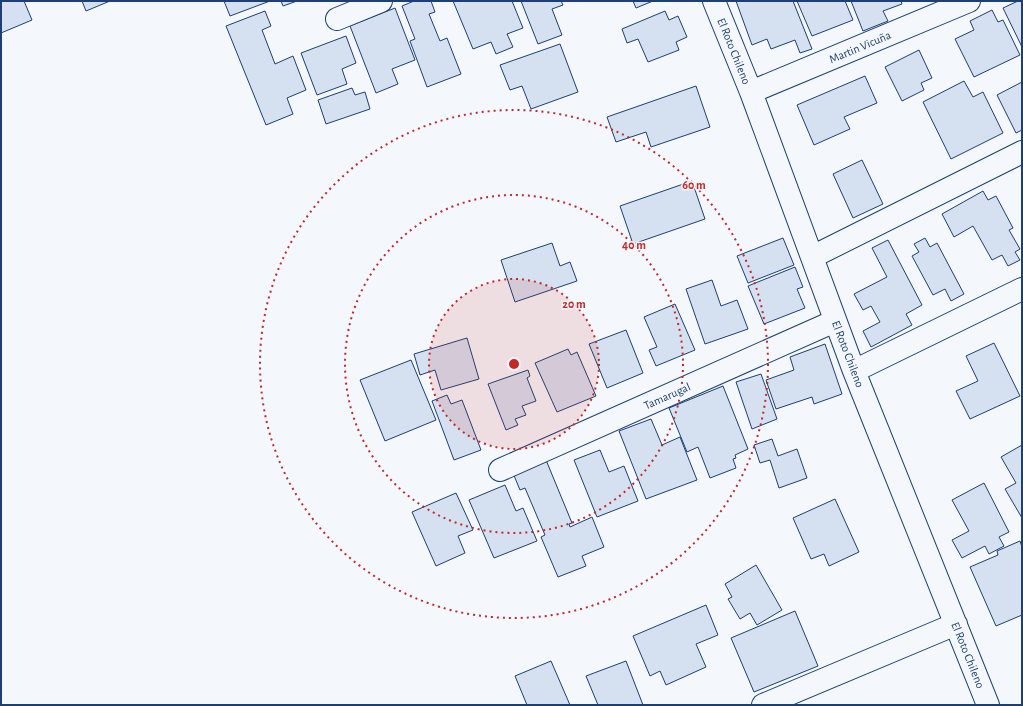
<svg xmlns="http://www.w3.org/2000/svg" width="1023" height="706" font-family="'Alegreya Sans',sans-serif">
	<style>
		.building { fill: #d5e0f0; stroke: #1d3f73 }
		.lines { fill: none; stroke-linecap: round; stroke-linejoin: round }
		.street-casing { stroke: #1d3f73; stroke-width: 24 }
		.street { stroke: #f4f7fb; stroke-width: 22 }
		.ring { fill: none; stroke: #c62828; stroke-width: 2; stroke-dasharray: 2 4 }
		.labels { text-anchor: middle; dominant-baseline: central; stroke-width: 3; stroke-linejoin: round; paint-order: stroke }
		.street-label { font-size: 12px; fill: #1d3f73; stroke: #f4f7fb }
		.centre { fill: #c62828; stroke: #f4f7fb; stroke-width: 2 }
		.ring-label { font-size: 12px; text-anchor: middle; font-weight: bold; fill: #c62828; stroke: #f4f7fb; stroke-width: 3; stroke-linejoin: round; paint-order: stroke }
	</style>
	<rect width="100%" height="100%" fill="#f4f7fb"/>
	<path class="building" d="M1,1H24L32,20L1,33Z
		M82,1H110L86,11Z
		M224,1H270L230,16Z
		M281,1H297L283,6Z
		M414,1H431L435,12L429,14L440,41L447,38L461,74L427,87L410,41L415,39L402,6Z
		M453,1H512L523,28L507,34L513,47L496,54L491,42L473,49Z
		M521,1H561L563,5L552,9L562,35L538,44Z
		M633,1H653L636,8Z
		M736,1H793L812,49L800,53L795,40L771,49L767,39L752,45Z
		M797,1H845L853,20L812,36Z
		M851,1H901L902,4L883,11L888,21L863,31Z
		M1018,1H1022V47L1003,8Z
		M395,8L415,60L392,69L398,84L376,93L350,26Z
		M992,10L998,22L1003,20L1020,55L974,77L955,39L974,30L970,21Z
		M265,11L271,26L262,30L275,64L293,56L306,90L287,98L293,114L266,125L226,26Z
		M665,11L669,20L678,16L687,37L676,42L679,50L648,62L638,39L627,43L622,29Z
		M346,36L356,63L342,69L347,84L317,95L301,53Z
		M560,44L578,92L531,109L522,86L510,90L500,65Z
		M919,50L932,78L921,83L924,90L902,101L885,67Z
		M865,76L877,103L844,117L850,129L814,145L797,105Z
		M964,81L973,97L983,92L1003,133L951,159L923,102Z
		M1022,82V130L1016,133L997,95Z
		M696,86L710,127L651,147L646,132L616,142L607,117Z
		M352,88L355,95L365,92L370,109L326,124L318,100Z
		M862,160L883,204L853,218L833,174Z
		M692,181L705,219L633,244L620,206Z
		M983,191L988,200L996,196L1013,228L1009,230L1020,249L1015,252L1020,260L1008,266L1002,255L992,260L973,226L954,237L942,214Z
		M783,238L794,265L748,283L737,256Z
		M925,238L930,247L937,243L964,294L951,301L945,289L933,295L912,256L919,252L914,244Z
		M888,240L922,305L906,314L912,325L871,347L863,331L880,322L871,306L863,310L854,294L887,277L872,248Z
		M552,243L560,266L570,262L577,281L515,302L501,260Z
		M795,267L803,287L797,289L805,308L764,324L748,286Z
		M712,280L721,306L737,300L748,329L705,344L686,289Z
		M675,304L695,350L656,366L649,350L657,347L644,317Z
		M626,330L643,373L607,388L589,344Z
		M467,338L479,379L441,390L435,370L420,375L414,354Z
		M994,343L1020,396L970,419L956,391L978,381L966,356Z
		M825,344L842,394L814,404L812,397L776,409L766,380L794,370L790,357Z
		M568,349L571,355L577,352L596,396L557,412L535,363Z
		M411,360L436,420L385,441L360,380Z
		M528,370L530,376L527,378L536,401L522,406L526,415L515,419L518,425L506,430L488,384Z
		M761,374L777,419L752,429L736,382Z
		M723,386L748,449L735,455L736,458L733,459L736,468L710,478L698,447L687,452L669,408Z
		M447,395L451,404L462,400L481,450L454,460L432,401Z
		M651,419L662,445L680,437L697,480L646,499L619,431Z
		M772,439L778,456L797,449L807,478L779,488L770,460L760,463L754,445Z
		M1022,445V518L1005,489L1016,483L1001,457Z
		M600,450L609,472L624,466L638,501L597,517L574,460Z
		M546,460L572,523L569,524L570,527L592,517L604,547L582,556L586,566L558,577L541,537L545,535L525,488L520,490L513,473Z
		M984,483L1009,532L999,537L1004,546L989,554L985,546L962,558L952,540L969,531L952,500Z
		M505,485L516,511L523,508L537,541L494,558L469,500Z
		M456,493L473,530L458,536L465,553L436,566L412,512Z
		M835,499L859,552L829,566L824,554L811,559L793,518Z
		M1020,541L1022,547V615L996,626L970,567L998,555L997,551Z
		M756,565L782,610L757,625L750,613L740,619L728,599L732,597L725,584Z
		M706,605L718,635L696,644L706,667L666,685L660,671L650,676L633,636Z
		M795,611L818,666L754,692L731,638Z
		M551,661L570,705H527L515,676Z
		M626,661L643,705H598L586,676Z"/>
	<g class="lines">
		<defs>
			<path id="street" d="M714,1L751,92L854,371L988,705
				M337,19L381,1
				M751,92L969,1
				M812,257L1022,152
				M854,371L1022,289
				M500,470L835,321
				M763,705L956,624"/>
		</defs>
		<use href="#street" class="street-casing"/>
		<use href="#street" class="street"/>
	</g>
	<circle cx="514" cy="364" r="85" fill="#c62828" fill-opacity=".12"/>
	<g class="ring">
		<circle cx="514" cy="364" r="85"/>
		<circle cx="514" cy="364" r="169"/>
		<circle cx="514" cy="364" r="254"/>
	</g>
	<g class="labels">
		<g class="street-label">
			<text transform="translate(860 47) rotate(-23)">Martin Vicuña</text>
			<text transform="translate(734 51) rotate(68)">El Roto Chileno</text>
			<text transform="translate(848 354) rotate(69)">El Roto Chileno</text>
			<text transform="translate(667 396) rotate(-24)">Tamarugal</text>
			<text transform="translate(968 655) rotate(68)">El Roto Chileno</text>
		</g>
	</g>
	<circle cx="514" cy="364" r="6" class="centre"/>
	<g class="ring-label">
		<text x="694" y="189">60 m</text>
		<text x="634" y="249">40 m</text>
		<text x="574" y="308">20 m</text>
	</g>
	<rect width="1023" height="706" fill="none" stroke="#1d3f73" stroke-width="4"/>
</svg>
